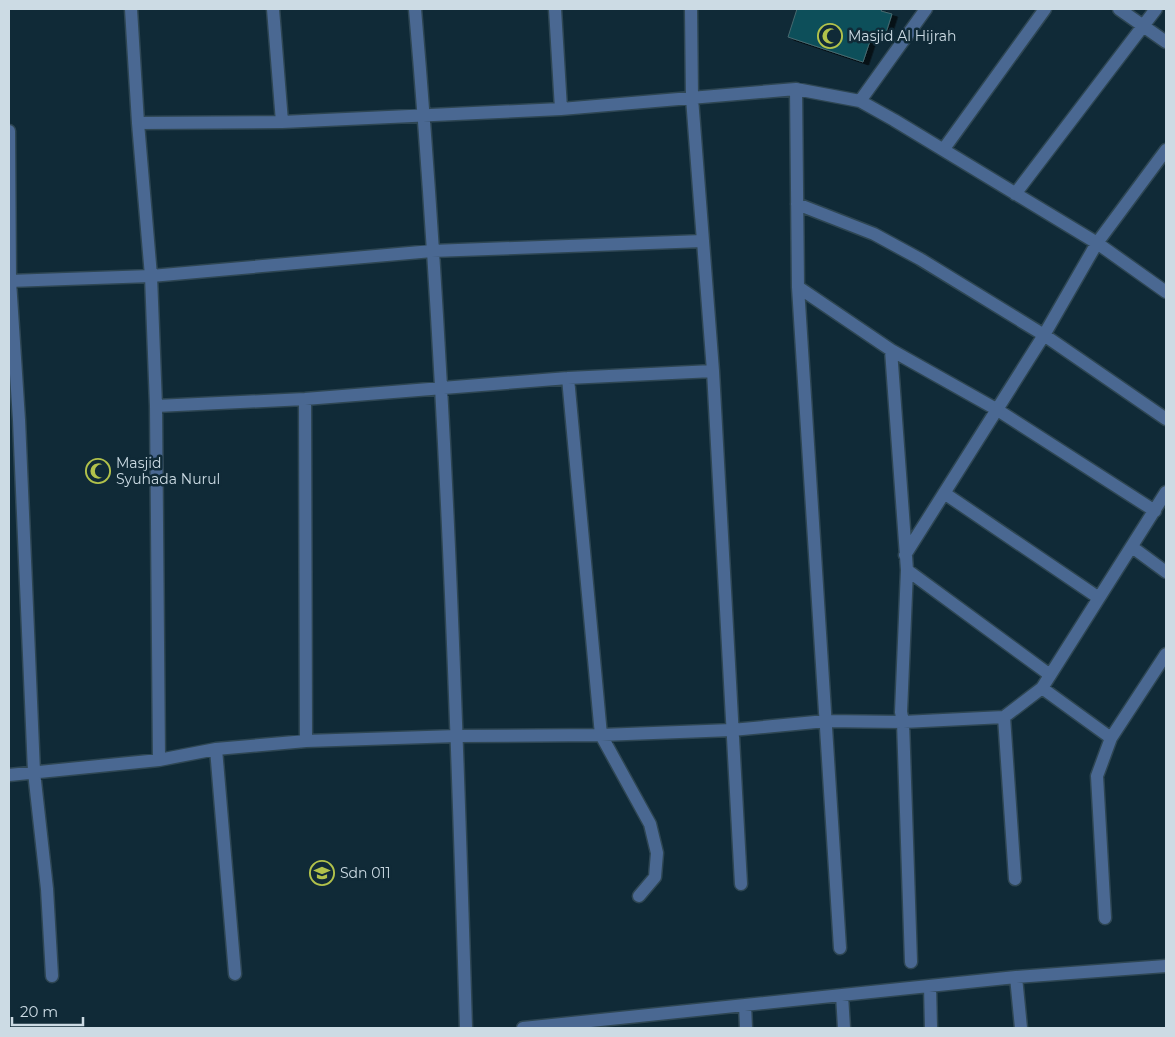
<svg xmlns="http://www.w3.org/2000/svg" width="1175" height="1037" font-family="Montserrat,sans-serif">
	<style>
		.building { fill: #0a505a; stroke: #47696f; filter: url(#shadow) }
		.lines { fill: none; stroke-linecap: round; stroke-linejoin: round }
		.minor-casing { stroke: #2e4653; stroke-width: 15 }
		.minor { stroke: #4a6892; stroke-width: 12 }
		.labels { text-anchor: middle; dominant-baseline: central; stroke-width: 5; stroke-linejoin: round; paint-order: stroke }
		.poi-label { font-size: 14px; fill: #ccdbe4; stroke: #102a37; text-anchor: start }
	</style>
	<defs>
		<filter id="shadow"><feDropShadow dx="5.5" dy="3" stdDeviation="0" flood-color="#0009"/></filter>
	</defs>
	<rect width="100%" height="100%" fill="#102a37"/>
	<path class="building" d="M797,9H882L881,11L892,14L884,39L872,35L863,62L788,37Z"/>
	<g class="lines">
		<defs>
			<path id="minor" d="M131,9L138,123L151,276L156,406L159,760
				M273,9L282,122
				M415,9C444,348 456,688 466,1028
				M555,9L561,109
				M691,9L692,98L713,371L741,884
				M1119,9L1166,42
				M796,89L798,287L840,948
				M860,101L926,9
				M138,123L282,122L561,109L796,89L860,101L894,120L1097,243L1166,292
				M9,131L10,281L19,420L34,772L47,889L52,976
				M943,150L1045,9
				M1015,194L1156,9
				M797,204L874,234L920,259L1044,335L1166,419
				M9,281L151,276L432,251L703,241
				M798,287L891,350L996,409L1155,511
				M891,350L907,570L901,712L903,722L911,962
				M568,378L601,735L650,824L657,853L655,877L639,896
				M305,399L306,741
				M156,406L305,399L568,378L713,371
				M944,493L1099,598
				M1132,547L1166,572
				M905,555L1044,335L1097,243L1166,150
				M907,570L1050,675
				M1042,688L1111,738
				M1004,717L1015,879
				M216,749L235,974
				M9,775L159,760L216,749L306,741L457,736L601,735L732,730L826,721L903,722L1004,717L1042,688L1166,492
				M1105,918L1097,776L1111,738L1166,654
				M1016,977L1021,1028
				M930,986L931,1028
				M842,995L844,1028
				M745,1005L746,1028
				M523,1028L1016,977L1166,966"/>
		</defs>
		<use href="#minor" class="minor-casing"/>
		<use href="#minor" class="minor"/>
	</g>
	<defs>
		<symbol id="mosque-ring" viewBox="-11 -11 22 22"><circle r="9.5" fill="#102a37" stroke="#b2c24b" stroke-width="1.5"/><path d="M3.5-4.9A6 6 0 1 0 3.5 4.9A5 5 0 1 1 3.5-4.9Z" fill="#b2c24b"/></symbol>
		<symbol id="school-ring" viewBox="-11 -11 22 22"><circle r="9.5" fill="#102a37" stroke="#b2c24b" stroke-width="1.5"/><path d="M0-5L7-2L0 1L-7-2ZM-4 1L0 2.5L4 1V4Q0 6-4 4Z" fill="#b2c24b"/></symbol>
	</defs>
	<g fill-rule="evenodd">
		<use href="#mosque-ring" x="816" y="22" width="28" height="28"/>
		<use href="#mosque-ring" x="84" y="457" width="28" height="28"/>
		<use href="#school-ring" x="308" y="859" width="28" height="28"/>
	</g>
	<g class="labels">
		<g class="poi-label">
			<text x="848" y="36">Masjid Al Hijrah</text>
			<text x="116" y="463">Masjid<tspan x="116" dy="16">Syuhada Nurul</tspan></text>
			<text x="340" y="873">Sdn 011</text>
		</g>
	</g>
	<rect width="1175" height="1037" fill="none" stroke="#ccdbe4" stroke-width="20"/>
	<path d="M12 1017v8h71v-8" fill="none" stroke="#ccdbe4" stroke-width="2.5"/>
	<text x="20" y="1017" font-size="15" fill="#ccdbe4" stroke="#102a37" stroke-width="4" paint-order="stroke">20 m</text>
</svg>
